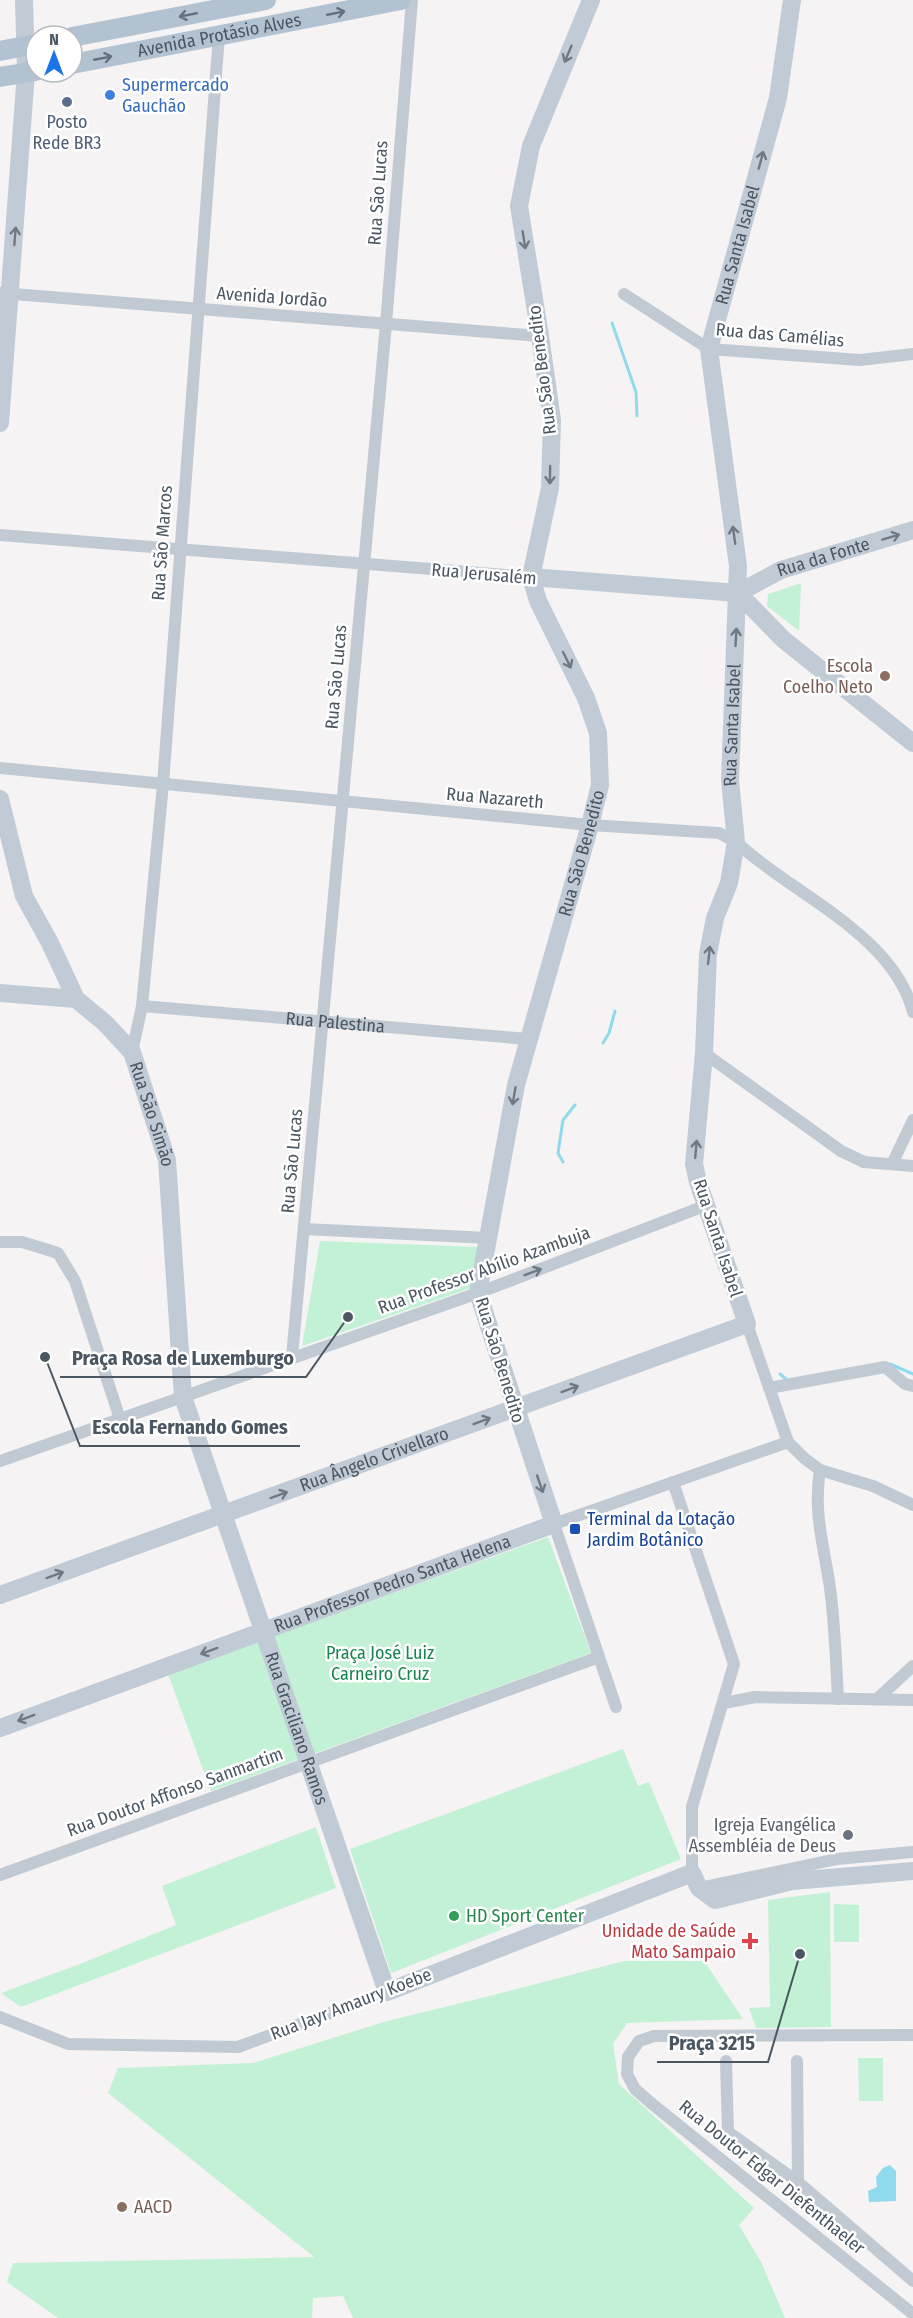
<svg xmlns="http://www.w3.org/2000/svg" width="913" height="2318" font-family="'Fira Sans Condensed',sans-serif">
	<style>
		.green { fill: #c3f1d5 }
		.water { fill: #90daee }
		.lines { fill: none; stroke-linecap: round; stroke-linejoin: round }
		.stream { stroke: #90daee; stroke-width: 3 }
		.street { stroke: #c1cad2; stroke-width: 12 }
		.secondary { stroke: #c1cbd6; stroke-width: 18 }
		.primary { stroke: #b3c2d1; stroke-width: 20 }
		.oneway { stroke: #64717d }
		.oneway2 { stroke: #6e7984 }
		.oneway3 { stroke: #6e7983 }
		.shop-dot { fill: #3f7fe0; stroke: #fff; stroke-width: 2 }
		.service-dot { fill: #5c6f8a; stroke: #fff; stroke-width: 2 }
		.education-dot { fill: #8d6e63; stroke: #fff; stroke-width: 2 }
		.transit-dot { fill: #1a4fb4; stroke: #fff; stroke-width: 2 }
		.worship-dot { fill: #6b7280; stroke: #fff; stroke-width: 2 }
		.leisure-dot { fill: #2e9e5b; stroke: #fff; stroke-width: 2 }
		.health-dot { fill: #e0444e; stroke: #fff; stroke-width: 2 }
		.labels { text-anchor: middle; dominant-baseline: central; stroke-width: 5; stroke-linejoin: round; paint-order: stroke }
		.street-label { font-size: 18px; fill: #4a5661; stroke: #fff }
		.shop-label { font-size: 18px; fill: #366cbe; stroke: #fff; text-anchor: start }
		.service-label { font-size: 18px; fill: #4e5e75; stroke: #fff }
		.education-label { font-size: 18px; fill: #785e54; stroke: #fff; text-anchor: end }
		.transit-label { font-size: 18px; fill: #164399; stroke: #fff; text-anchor: start }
		.park-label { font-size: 18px; fill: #17864f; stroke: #fff }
		.worship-label { font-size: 18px; fill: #5b616d; stroke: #fff; text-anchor: end }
		.leisure-label { font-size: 18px; fill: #27864d; stroke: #fff; text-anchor: start }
		.health-label { font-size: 18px; fill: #be3a42; stroke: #fff; text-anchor: end }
		.leader { fill: none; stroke: #4a5661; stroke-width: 2 }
		.callout-dot { fill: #4a5661; stroke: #fff; stroke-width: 2 }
		.callout-label { font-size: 20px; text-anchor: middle; font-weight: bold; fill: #4a5661; stroke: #fff; stroke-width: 5; stroke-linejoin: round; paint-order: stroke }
	</style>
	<rect width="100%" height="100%" fill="#f5f3f3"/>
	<path class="green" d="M801,583L799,631L767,606L768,594Z
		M320,1241L479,1247L474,1287L302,1346Z
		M548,1537L591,1653L211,1791L168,1674Z
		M623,1749L638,1786L649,1782L681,1859L391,1973L350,1849Z
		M316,1827L336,1888L21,2007L1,1993L80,1964L176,1925L162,1886Z
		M830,1892L831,2027L756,2028L749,2008L770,2007L768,1900Z
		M834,1904L859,1905V1942H834Z
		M624,1961H704L743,2019L627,2023L613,2044L619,2084L754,2208L739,2225L761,2262L785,2318H353L343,2296L313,2298L312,2318H58L7,2282L13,2263L314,2257L108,2093L118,2068L253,2063L387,2021L482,1998Z
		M858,2058H883V2101H859Z"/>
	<path class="water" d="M890,2165L896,2171V2201L869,2202L868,2191L877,2187L876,2177L883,2168Z"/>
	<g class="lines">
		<path class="stream" d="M612,323L636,392L637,416
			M603,1043L609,1033L615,1011
			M563,1162L558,1153L563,1120L575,1105
			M890,1364L913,1374
			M780,1374L786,1379"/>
		<g class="street">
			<path d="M0,293L540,336"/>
			<path d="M624,294L709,349L860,360L913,354"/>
			<path d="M0,535L531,577"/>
			<path d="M0,768L590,825L719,833L736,842C792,894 893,934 913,1012"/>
			<path id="s1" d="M142,1006L527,1039"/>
			<path d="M132,1052L142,1006L163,784L219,35"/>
			<path d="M704,1053L841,1151L864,1162L913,1166"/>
			<path d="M892,1164L913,1120"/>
			<path d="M304,1229L488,1238"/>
			<path d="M0,1242H22L58,1253L75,1281L120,1419"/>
			<path d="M747,1324L788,1442L804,1458L820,1470L873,1486L913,1505"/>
			<path d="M292,1357L386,324L412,0"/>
			<path d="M769,1388L885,1367L905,1384L913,1386"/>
			<path d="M0,1461L478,1293L707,1205"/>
			<path d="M820,1470C813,1515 824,1545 830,1588C835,1625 836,1662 838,1699"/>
			<path d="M673,1482L734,1664L692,1807V1873"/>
			<path d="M877,1699L913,1666"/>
			<path d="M724,1703L755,1697L913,1700"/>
			<path d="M616,1707L554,1524L788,1442"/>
			<path d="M0,1875L599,1657"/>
			<path d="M699,1888L837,1859L913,1852"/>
			<path d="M0,2017L68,2044L238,2047L387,1992"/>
			<path d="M913,2035L654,2036L639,2041L628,2057L627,2074L635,2089L651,2103L913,2314"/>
			<path d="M726,2061L728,2132L798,2182L913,2281"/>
			<path d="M797,2061L798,2182"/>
		</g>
		<g class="secondary">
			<path d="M0,423L26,72L24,0"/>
			<path d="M531,577L738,593L784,640L913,743"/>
			<path id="s2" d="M738,593L781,570L913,530"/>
			<path id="s3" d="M0,799L24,896L50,943L76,999L105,1023L132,1052L167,1160L183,1397L387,1992L692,1873L699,1888L715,1900L792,1881L913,1871"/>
			<path d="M0,993L76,999"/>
			<path id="s4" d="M0,1595L747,1324L698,1182L694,1164L704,1053L708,954L715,918L729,883L736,842L730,780L738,566L709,349L778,98L792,0"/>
			<path id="s5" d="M0,1728L554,1524L478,1293L516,1085L590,825L600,785L598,733L586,698L538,601L531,577L550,488L552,420L540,336L519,206L531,146L591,0"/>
		</g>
		<g class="primary">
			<path d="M72,37L266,0"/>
			<path d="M0,51L36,44"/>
			<path id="s6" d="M72,64L401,0"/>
			<path d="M0,77L36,71"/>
		</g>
	</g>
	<defs><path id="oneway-shaft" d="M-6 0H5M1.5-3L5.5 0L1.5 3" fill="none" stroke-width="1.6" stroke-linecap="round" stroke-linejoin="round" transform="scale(1.5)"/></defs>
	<g class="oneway">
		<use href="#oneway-shaft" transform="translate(336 13) rotate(-11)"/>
		<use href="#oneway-shaft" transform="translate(188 15) rotate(169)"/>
		<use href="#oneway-shaft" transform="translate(103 58) rotate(-11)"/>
	</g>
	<g class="oneway2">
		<use href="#oneway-shaft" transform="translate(568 54) rotate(113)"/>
		<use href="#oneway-shaft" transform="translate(761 160) rotate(-75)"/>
		<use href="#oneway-shaft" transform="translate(15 236) rotate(-86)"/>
		<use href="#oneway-shaft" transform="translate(524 240) rotate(81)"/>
		<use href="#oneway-shaft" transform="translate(550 475) rotate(91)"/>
		<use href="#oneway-shaft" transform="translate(734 535) rotate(-98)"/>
		<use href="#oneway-shaft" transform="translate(891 537) rotate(-17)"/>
		<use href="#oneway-shaft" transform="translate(736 637) rotate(-87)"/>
		<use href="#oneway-shaft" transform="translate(567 660) rotate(64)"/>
		<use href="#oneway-shaft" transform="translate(709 955) rotate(-84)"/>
		<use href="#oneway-shaft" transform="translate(514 1096) rotate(100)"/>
		<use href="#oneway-shaft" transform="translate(696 1149) rotate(-85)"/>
		<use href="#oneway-shaft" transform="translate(570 1389) rotate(-20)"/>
		<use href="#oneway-shaft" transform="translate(482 1421) rotate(-20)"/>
		<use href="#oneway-shaft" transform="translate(540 1484) rotate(71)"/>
		<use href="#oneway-shaft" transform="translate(279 1495) rotate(-20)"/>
		<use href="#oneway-shaft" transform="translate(55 1575) rotate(-20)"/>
		<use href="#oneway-shaft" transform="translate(209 1651) rotate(160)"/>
		<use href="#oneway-shaft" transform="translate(26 1718) rotate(160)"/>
	</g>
	<use class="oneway3" href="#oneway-shaft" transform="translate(533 1272) rotate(-21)"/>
	<circle class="shop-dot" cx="110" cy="95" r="6"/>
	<circle class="service-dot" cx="67" cy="102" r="6"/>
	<g class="education-dot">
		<circle cx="885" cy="676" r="6"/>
		<circle cx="122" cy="2207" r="6"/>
	</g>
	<rect class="transit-dot" x="569" y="1523" width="12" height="12" rx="3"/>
	<circle class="worship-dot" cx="848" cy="1835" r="6"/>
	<circle class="leisure-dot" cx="454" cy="1916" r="6"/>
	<path class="health-dot" d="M747 1932h6v6h6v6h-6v6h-6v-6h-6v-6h6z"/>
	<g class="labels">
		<g class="street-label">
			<text stroke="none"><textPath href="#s6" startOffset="150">Avenida Protásio Alves</textPath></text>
			<text transform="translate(378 193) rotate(-86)">Rua São Lucas</text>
			<text stroke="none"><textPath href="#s4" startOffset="1893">Rua Santa Isabel</textPath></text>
			<text transform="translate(272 297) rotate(4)">Avenida Jordão</text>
			<text transform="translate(780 335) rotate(5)">Rua das Camélias</text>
			<text transform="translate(542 370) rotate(-97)">Rua São Benedito</text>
			<text transform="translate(162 543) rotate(-86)">Rua São Marcos</text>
			<text stroke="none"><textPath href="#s2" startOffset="93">Rua da Fonte</textPath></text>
			<text transform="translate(484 574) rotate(5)">Rua Jerusalém</text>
			<text transform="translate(336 677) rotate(-85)">Rua São Lucas</text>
			<text stroke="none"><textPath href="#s4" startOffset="1407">Rua Santa Isabel</textPath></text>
			<text transform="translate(495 798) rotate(5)">Rua Nazareth</text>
			<text stroke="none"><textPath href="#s5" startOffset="1286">Rua São Benedito</textPath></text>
			<text stroke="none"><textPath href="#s1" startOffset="194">Rua Palestina</textPath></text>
			<text stroke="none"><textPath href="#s3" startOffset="358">Rua São Simão</textPath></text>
			<text transform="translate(292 1161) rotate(-85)">Rua São Lucas</text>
			<text transform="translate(718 1238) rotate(72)">Rua Santa Isabel</text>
			<text transform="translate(484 1270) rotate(-20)">Rua Professor Abílio Azambuja</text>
			<text transform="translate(500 1360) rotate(73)">Rua São Benedito</text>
			<text stroke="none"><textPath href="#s4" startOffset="398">Rua Ângelo Crivellaro</textPath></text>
			<text stroke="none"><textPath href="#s5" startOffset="418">Rua Professor Pedro Santa Helena</textPath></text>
			<text stroke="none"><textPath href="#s3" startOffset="994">Rua Graciliano Ramos</textPath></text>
			<text transform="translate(175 1792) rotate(-20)">Rua Doutor Affonso Sanmartim</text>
			<text transform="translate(351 2004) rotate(-21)">Rua Jayr Amaury Koebe</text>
			<text transform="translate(772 2177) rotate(39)">Rua Doutor Edgar Diefenthaeler</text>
		</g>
		<g class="shop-label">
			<text x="122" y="85">Supermercado<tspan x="122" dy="21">Gauchão</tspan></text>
		</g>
		<g class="service-label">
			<text x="67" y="122">Posto<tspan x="67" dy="21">Rede BR3</tspan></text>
		</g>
		<g class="education-label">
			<text x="873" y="666">Escola<tspan x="873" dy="21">Coelho Neto</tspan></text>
			<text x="134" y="2207" text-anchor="start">AACD</text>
		</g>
		<g class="transit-label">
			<text x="587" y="1519">Terminal da Lotação<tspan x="587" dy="21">Jardim Botânico</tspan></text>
		</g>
		<g class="park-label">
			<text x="380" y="1653">Praça José Luiz<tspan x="380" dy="21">Carneiro Cruz</tspan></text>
		</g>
		<g class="worship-label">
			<text x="836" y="1825">Igreja Evangélica<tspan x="836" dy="21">Assembléia de Deus</tspan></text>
		</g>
		<g class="leisure-label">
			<text x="466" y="1916">HD Sport Center</text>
		</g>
		<g class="health-label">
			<text x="736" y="1931">Unidade de Saúde<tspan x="736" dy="21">Mato Sampaio</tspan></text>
		</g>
	</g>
	<path class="leader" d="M348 1317L306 1377H60M45 1357L80 1446H300M800 1954L768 2062H657"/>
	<g class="callout-dot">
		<circle cx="348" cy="1317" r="6"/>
		<circle cx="45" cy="1357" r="6"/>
		<circle cx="800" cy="1954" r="6"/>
	</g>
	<g class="callout-label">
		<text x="183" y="1365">Praça Rosa de Luxemburgo</text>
		<text x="190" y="1434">Escola Fernando Gomes</text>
		<text x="712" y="2050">Praça 3215</text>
	</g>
	<g transform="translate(54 54)"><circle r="28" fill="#ffffff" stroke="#b7bbc0" stroke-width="1.5"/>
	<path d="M0-4.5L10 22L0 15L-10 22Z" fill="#1a73e8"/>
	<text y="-9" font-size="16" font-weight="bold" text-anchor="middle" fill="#4a5661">N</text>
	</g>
</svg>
